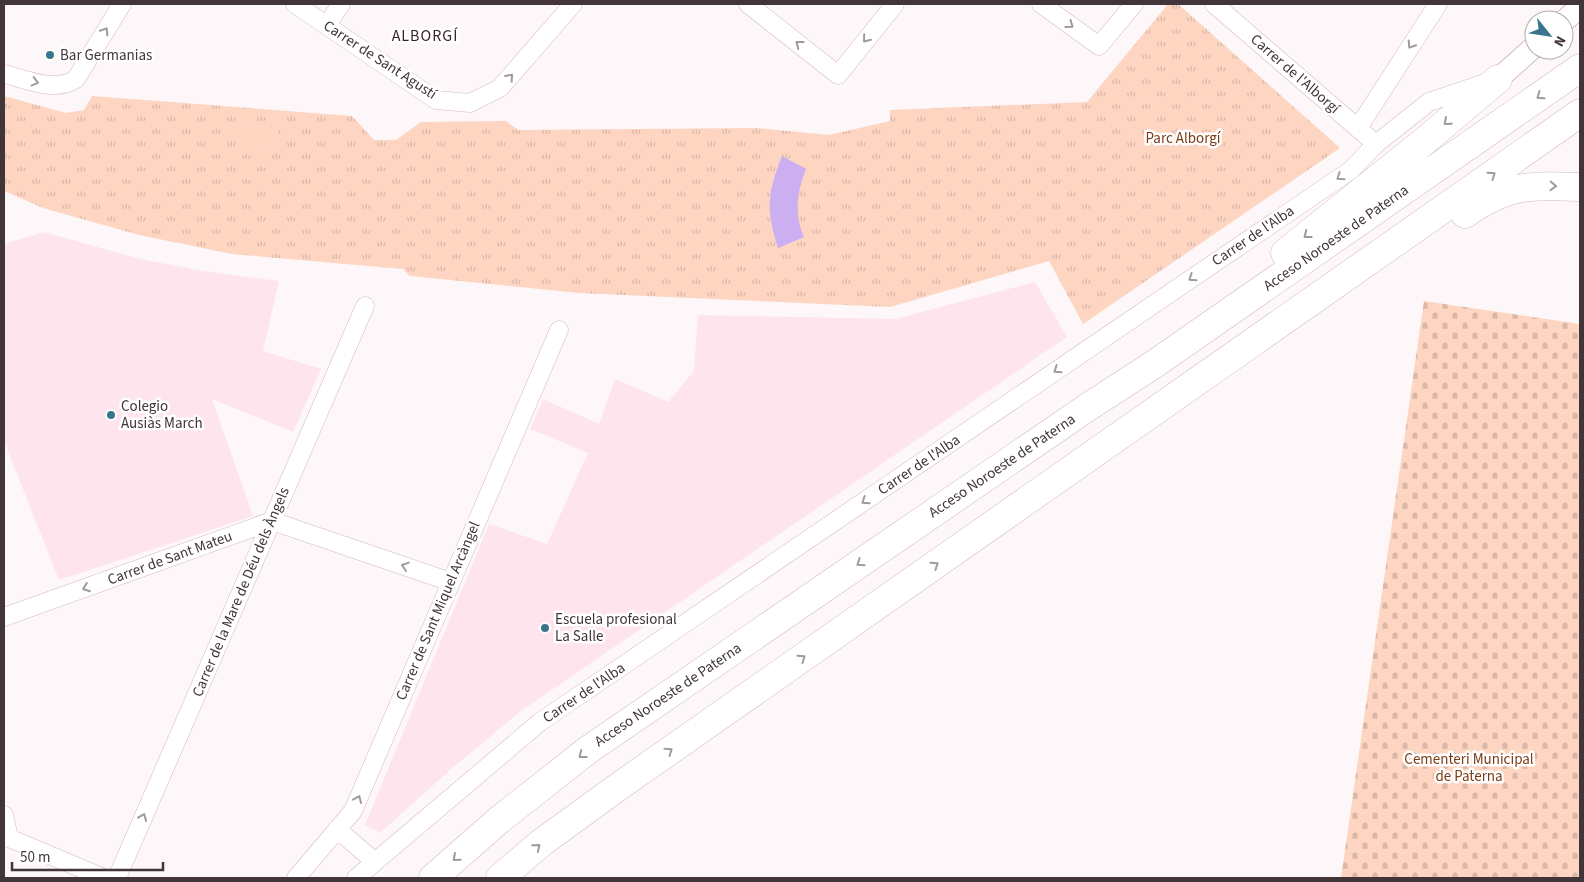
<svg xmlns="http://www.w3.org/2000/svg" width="1584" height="882" font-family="'Source Sans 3',sans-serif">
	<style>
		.built { fill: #fee5ed }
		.grass { fill: url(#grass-tufts) }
		.cemetery { fill: url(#cemetery-stones) }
		.garden { fill: #fdd5c1 }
		.water { fill: #cbaff1 }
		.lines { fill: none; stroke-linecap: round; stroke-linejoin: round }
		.minor-casing { stroke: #d5b7c1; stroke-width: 19 }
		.tertiary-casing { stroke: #d5b7c1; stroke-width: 23 }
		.primary-casing { stroke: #d5b7c1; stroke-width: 29 }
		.minor { stroke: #fff; stroke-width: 18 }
		.tertiary { stroke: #fff; stroke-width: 21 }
		.primary { stroke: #fff; stroke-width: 28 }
		.oneway { stroke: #a09a9c }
		.poi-dot { fill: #39758c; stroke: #fff; stroke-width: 2 }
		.labels { text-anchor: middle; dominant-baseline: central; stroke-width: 5; stroke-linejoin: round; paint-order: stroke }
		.poi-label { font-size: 15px; fill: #423539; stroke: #fff; text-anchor: start }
		.street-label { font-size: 15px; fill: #423539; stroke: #fff }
		.park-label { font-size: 15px; fill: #7c3c16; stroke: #fff }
		.neighbourhood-label { font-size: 16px; letter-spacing: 1px; fill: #3a232b; stroke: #fff }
	</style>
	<defs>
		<pattern id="grass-tufts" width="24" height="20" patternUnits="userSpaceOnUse" patternTransform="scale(1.25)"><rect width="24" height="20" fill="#fdd5c1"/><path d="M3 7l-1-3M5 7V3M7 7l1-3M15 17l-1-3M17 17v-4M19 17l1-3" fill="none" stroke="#dab7a7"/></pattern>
		<pattern id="cemetery-stones" width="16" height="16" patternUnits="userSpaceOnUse" patternTransform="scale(1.25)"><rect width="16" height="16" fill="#fdd5c1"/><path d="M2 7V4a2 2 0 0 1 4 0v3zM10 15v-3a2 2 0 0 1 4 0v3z" fill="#dab7a7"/></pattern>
	</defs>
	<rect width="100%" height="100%" fill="#fdf7f9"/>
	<path class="built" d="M44,232L140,259L203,271L279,281L263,351L321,369L293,432L212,399L253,516L59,580L4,441V244Z
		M1035,282L1067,337L521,711L449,771L380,833L365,825L489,524L547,544L588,453L530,429L543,399L599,424L615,379L668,402L694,371L698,315L895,319Z"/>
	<path class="grass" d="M1168,4H1178L1340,148L1083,324L1049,261L890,307L579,293L410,276L403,269L232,254L139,235L43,208L4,191V96L66,113L84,110L92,96L352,116L374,140H396L421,122L506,121L518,130L756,128L829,135L890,121V110L1087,102Z"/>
	<path class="cemetery" d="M1424,301L1580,324V878H1341Z"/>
	<path class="garden" d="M242,121L279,124L277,149L240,146Z"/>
	<path class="water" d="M782,156L806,169C797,192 794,214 804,237L778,248C766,209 767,194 782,156Z"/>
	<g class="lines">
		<defs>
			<path id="minor" d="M295,4L436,100L470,103L500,88L573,4
				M748,4L838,75L895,4
				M1041,4L1099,46L1134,4
				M1214,4L1376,144
				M327,25L341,4
				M4,74C26,79 55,93 76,79L122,4
				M1358,128L1438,4
				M4,617L272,521L451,582
				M4,815L9,838
				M337,829L375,862
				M4,837L9,838L104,878
				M117,878L365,306
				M296,878L353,811L559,330
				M356,878L540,722L1351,170L1376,144L1429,102L1485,83"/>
			<path id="tertiary" d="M1564,21L1580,7
				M1498,79L1534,47"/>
			<path id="primary" d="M1465,214C1508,184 1530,185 1580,187
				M1285,253L1427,139L1498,79
				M433,878L499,820L588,750L1088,407L1153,365L1580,68
				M500,878L541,843L618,787L1580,113"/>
		</defs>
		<use href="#minor" class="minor-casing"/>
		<use href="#tertiary" class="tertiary-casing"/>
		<use href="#primary" class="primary-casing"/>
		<use href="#minor" class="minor"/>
		<use href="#tertiary" class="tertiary"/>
		<use href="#primary" class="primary"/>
	</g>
	<defs><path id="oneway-chevron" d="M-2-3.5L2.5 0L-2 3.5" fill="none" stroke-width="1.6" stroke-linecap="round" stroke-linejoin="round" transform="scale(1.25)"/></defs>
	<g class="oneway">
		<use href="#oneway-chevron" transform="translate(1070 25) rotate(36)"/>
		<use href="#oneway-chevron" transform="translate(105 31) rotate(-58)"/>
		<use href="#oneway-chevron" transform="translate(866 39) rotate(129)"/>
		<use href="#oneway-chevron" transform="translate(799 44) rotate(-142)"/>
		<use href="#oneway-chevron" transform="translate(1411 45) rotate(123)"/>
		<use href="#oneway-chevron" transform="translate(510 77) rotate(-49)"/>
		<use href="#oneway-chevron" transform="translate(35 82) rotate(15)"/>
		<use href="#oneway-chevron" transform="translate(1540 96) rotate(145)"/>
		<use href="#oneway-chevron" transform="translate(1447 122) rotate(139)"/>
		<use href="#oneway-chevron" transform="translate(1492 175) rotate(-35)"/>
		<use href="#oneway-chevron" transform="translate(1340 177) rotate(146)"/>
		<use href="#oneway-chevron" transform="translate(1553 186) rotate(3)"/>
		<use href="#oneway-chevron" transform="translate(1307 235) rotate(142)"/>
		<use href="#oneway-chevron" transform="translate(1192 278) rotate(146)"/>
		<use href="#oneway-chevron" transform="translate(1057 370) rotate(146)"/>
		<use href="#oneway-chevron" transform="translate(865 501) rotate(146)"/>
		<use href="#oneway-chevron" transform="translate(860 563) rotate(146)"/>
		<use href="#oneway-chevron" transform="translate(935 565) rotate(-35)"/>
		<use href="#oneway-chevron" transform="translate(405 566) rotate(-161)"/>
		<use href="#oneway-chevron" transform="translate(86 588) rotate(160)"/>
		<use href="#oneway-chevron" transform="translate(802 658) rotate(-35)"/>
		<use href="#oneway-chevron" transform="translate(669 751) rotate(-35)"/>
		<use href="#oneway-chevron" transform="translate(582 755) rotate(142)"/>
		<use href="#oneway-chevron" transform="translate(358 799) rotate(-67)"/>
		<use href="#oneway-chevron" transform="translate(143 817) rotate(-67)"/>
		<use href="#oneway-chevron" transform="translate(537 847) rotate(-40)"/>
		<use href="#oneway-chevron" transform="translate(456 858) rotate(139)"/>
	</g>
	<g class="poi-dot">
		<circle cx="50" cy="55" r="5"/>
		<circle cx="111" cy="415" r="5"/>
		<circle cx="545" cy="628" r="5"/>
	</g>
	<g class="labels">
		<g class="poi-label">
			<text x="60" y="55">Bar Germanias</text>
			<text x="121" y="406">Colegio<tspan x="121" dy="17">Ausiàs March</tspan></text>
			<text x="555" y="619">Escuela profesional<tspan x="555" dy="17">La Salle</tspan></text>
		</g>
		<g class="street-label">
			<text transform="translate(380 60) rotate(33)">Carrer de Sant Agustí</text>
			<text transform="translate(1295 74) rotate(41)">Carrer de l'Alborgí</text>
			<text transform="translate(1253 236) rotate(-34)">Carrer de l'Alba</text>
			<text transform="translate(1336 238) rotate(-35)">Acceso Noroeste de Paterna</text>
			<text transform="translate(919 465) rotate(-34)">Carrer de l'Alba</text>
			<text transform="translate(1002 466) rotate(-34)">Acceso Noroeste de Paterna</text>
			<text transform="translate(170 558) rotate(-20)">Carrer de Sant Mateu</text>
			<text transform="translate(241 592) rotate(-67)">Carrer de la Mare de Déu dels Àngels</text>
			<text transform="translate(438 611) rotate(-67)">Carrer de Sant Miquel Arcàngel</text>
			<text transform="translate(584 693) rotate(-34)">Carrer de l'Alba</text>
			<text transform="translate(668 695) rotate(-34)">Acceso Noroeste de Paterna</text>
		</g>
		<g class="park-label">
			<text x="1183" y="138">Parc Alborgí</text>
			<text x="1469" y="759">Cementeri Municipal<tspan x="1469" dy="17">de Paterna</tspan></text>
		</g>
		<g class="neighbourhood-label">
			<text x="425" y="36">ALBORGÍ</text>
		</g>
	</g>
	<rect width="1584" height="882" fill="none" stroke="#423539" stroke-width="10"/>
	<g transform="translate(1549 35) rotate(120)"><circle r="24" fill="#ffffff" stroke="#b3aeb0"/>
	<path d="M0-4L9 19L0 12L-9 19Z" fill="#39758c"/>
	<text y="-8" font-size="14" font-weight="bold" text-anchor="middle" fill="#423539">N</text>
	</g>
	<path d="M12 862v8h151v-8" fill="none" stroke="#423539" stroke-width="2.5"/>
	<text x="20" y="862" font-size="15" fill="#423539" stroke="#ffffff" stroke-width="4" paint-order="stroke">50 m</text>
</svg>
